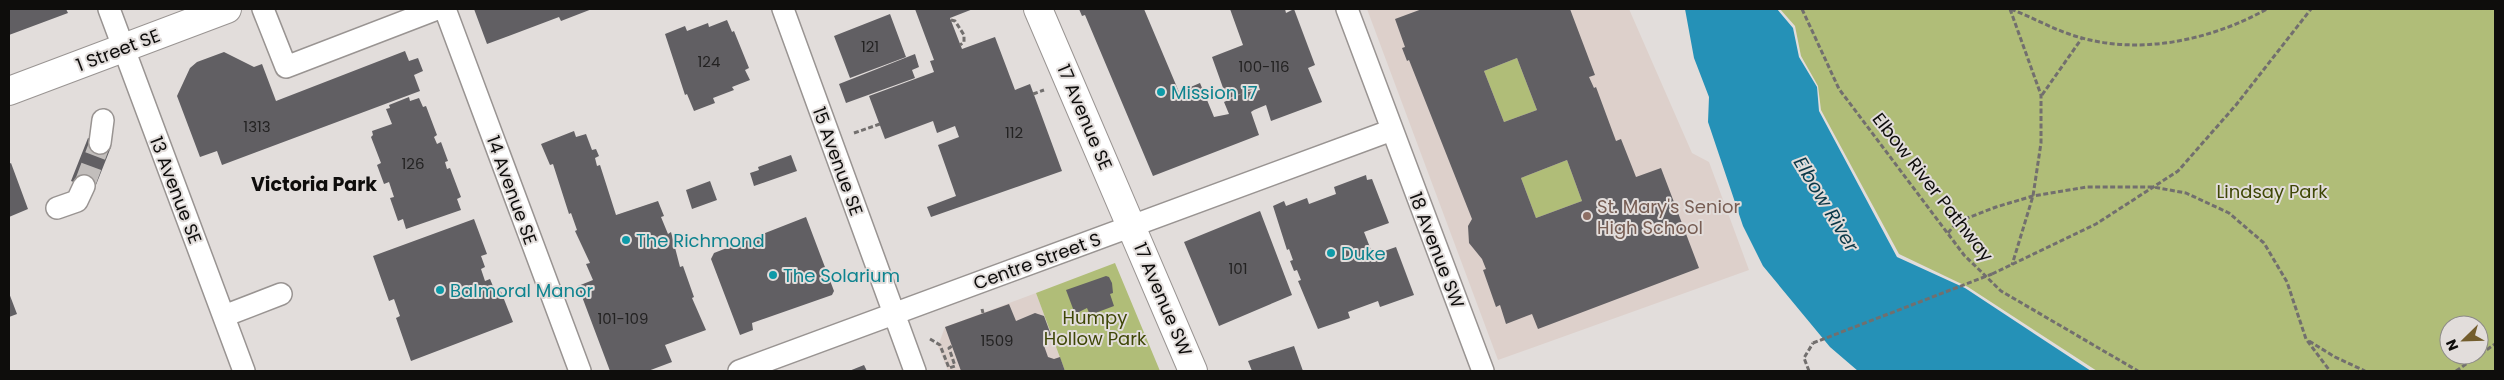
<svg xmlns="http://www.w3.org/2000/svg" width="2504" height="380" font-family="Poppins,sans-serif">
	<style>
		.built { fill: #ddd0cb }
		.green { fill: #b0bd78; fill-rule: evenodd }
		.water { fill: #2591b7 }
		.building { fill: #615f63; fill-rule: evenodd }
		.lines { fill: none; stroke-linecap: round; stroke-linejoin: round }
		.minor-tunnel { stroke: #c2bebc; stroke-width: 21; stroke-dasharray: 21 11; stroke-linecap: butt }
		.minor-casing { stroke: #999492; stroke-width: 24 }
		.major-casing { stroke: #999492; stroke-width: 30 }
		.path { stroke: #726f6e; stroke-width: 3; stroke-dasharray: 5 2.5; stroke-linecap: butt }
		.minor { stroke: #fff; stroke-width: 21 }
		.major { stroke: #fff; stroke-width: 28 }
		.path-bridge { stroke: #726f6e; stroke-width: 3; stroke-dasharray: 5 2.5; stroke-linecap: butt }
		.culture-dot { fill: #0f9aa8; stroke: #e2dddb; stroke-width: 2 }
		.education-dot { fill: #8d6e63; stroke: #e2dddb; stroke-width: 2 }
		.labels { text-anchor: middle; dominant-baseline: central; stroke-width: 4; stroke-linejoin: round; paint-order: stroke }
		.number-label { font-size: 15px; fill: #232222 }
		.street-label { font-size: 18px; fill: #0e0d0c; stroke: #e2dddb }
		.culture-label { font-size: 18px; fill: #0d838f; stroke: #e2dddb; text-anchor: start }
		.park-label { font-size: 18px; fill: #3f4707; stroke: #e2dddb }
		.education-label { font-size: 18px; fill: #785e54; stroke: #e2dddb; text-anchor: start }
		.neighbourhood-label { font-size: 19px; font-weight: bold; fill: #0e0d0c; stroke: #e2dddb }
		.water-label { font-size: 19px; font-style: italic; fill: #0a3848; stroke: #e2dddb }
	</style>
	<rect width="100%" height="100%" fill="#e2dddb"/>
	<path class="built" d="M1367,9H1629L1692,153L1709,162L1749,270L1498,360Z
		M1036,293L1065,371H948L938,346L945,327Z"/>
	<path class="green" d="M1780,9H2495V371H2097L1968,287L1899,254L1821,110L1818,86L1801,56L1795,26ZM2449,325H2479V355H2449Z
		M1517,58L1537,110L1504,122L1484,71Z
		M1567,160L1582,201L1536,218L1521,178Z
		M1115,263L1160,371H1065L1036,293Z"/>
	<path class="water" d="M1685,9H1777L1793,28L1799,57L1817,87L1819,111L1897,257L1965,288L2091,371H1858L1830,347L1763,266L1743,226L1708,122L1709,97L1694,58Z"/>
	<path class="building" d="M9,9H66L68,13L9,35Z
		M474,9H592L561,21L559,17L487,44Z
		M915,9H973L950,18L962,49L995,37L1015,90L1030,84L1062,171L931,217L927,207L956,196L938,145L959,137L955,126L937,133L933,121L885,139L869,96L934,72L930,61L934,60Z
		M1079,9H1144L1179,92L1200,83L1214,117L1229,114L1224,102L1243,93L1260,90L1259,87L1227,99L1212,57L1243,45L1230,9H1285L1286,13L1294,9L1315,65L1308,68L1322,102L1271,121L1266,105L1254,110L1251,112L1259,135L1153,176L1085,15L1082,16Z
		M1422,9H1570L1595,75L1589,77L1594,88L1596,87L1616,141L1621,139L1636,177L1661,168L1699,268L1538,329L1532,314L1506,324L1500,305L1496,307L1483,270L1486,269L1482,259L1469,243L1468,226L1472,219L1409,60L1407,61L1402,48L1405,47L1395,19ZM1517,58L1537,110L1504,122L1484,71ZM1567,160L1582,201L1536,218L1521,178Z
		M890,14L906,57L850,78L834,36Z
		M727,20L732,32L734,31L749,68L745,70L750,80L732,87L734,90L713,98L715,103L694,111L687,94L685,95L665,34L685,26L687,31L708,23L709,27Z
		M405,51L409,61L418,58L423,71L414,75L420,91L222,165L217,151L200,157L177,96L190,68L197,62L224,52L254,67L262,64L276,101Z
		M915,54L919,67L912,70L915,78L846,103L839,84Z
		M409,97L410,101L419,98L423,107L426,106L437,135L434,137L437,144L441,142L448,161L445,162L447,169L450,168L461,197L457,199L461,210L406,229L403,219L398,221L390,198L394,197L389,182L384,184L377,165L381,163L371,137L373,135L372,131L392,124L386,109L390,108L389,105Z
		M574,131L576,137L586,134L592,150L596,149L599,156L595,158L597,166L600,165L616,215L658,201L664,216L661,217L668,234L671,232L680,267L683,266L694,297L692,298L706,330L665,345L672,362L648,371H610L578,286L593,280L586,264L590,263L575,231L577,230L571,213L569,214L553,164L550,165L541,144Z
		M88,138L111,147L94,190L71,181Z
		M791,155L797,171L754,186L750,173L759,170L758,167Z
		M11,163L28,209L9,217V164Z
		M1366,175L1367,180L1372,179L1389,223L1364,232L1373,255L1396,247L1414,295L1380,307L1378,301L1348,312L1350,318L1318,329L1298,281L1301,280L1297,270L1294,271L1290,261L1293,260L1289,249L1287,250L1273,206L1284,201L1286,206L1307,198L1309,204L1336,194L1334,187Z
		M710,181L717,200L692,209L686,190Z
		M1260,211L1292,295L1219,326L1184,242Z
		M806,217L834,291L832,295L752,323L753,330L740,335L711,259L714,253Z
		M474,219L487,254L481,256L485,267L481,269L485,281L490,279L495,291L500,289L513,322L411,361L396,318L400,316L394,299L389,301L373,256Z
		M1106,276L1109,277L1112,283L1113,293L1110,294L1114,306L1090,315L1087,308L1075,314L1066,290Z
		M9,293L17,314L9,317Z
		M1009,304L1016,321L1035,313L1044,316L1051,335L1046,337L1043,343L1048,357L1054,359L1060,357L1065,371H961L945,327Z
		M1294,346L1303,371H1252L1248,361Z
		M864,365L867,371H849Z"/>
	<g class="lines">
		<path class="minor-tunnel" d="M84,186L100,143"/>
		<defs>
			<path id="minor" d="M109,9L244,371
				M263,9L286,67L437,9
				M445,9L580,371
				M783,9L915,371
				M1347,9L1483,371
				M100,143L103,120
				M57,208L77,201L84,186
				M224,316L281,294
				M739,371L1392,130"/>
			<path id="major" d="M1038,9L1193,371
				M9,91L227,9"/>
		</defs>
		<use href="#minor" class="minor-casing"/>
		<use href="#major" class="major-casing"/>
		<path class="path" d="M1802,9L1839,89L1964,255L2001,291L2138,371
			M2010,9L2041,95V143L2033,196L2012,265
			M2011,9C2034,18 2058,32 2082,38C2144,55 2213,39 2267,9
			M951,20L955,21L964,35V42L960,45
			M1033,94L1044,90
			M2042,95L2082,38
			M854,133L880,124
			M1948,233L1957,222L1996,207L2033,196L2087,187H2153L2186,193L2229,213L2264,243L2287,282L2306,339L2330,371
			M1992,274L2096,224L2178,171L2236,105L2311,9
			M982,309L983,313
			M930,339L940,345L949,368L955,366L949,348L952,346
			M2309,341L2335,357L2365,371
			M1809,371L1804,358L1813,343
			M2456,371L2495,344"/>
		<use href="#minor" class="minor"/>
		<use href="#major" class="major"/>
		<path class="path-bridge" d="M1813,343L1992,274"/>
	</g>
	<g class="culture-dot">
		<circle cx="1161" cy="92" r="5"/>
		<circle cx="626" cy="240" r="5"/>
		<circle cx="1331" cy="253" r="5"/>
		<circle cx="773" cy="275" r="5"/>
		<circle cx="440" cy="290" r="5"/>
	</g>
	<circle class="education-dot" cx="1587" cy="216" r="5"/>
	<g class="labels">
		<g class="number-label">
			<text x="870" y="46">121</text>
			<text x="709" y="61">124</text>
			<text x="1264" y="66">100-116</text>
			<text x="257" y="126">1313</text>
			<text x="1014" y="132">112</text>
			<text x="413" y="163">126</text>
			<text x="1238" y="268">101</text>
			<text x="623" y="318">101-109</text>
			<text x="997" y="340">1509</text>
		</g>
		<g class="street-label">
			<text transform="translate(118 50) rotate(-21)">1 Street SE</text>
			<text transform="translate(1085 117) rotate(67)">17 Avenue SE</text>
			<text transform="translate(838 161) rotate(70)">15 Avenue SE</text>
			<text transform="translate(1933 187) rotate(52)">Elbow River Pathway</text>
			<text transform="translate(176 190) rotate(69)">13 Avenue SE</text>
			<text transform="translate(512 190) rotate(70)">14 Avenue SE</text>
			<text transform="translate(1437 250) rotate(69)">18 Avenue SW</text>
			<text transform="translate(1037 261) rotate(-20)">Centre Street S</text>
			<text transform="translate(1163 299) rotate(67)">17 Avenue SW</text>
		</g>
		<g class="culture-label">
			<text x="1171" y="92">Mission 17</text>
			<text x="636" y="240">The Richmond</text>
			<text x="1341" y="253">Duke</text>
			<text x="783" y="275">The Solarium</text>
			<text x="450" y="290">Balmoral Manor</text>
		</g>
		<g class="park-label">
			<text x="2272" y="191">Lindsay Park</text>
			<text x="1095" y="317">Humpy<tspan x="1095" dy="21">Hollow Park</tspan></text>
		</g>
		<g class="education-label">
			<text x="1597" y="206">St. Mary's Senior<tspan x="1597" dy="21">High School</tspan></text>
		</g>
		<g class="neighbourhood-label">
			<text x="314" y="184">Victoria Park</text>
		</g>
		<g class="water-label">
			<text transform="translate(1826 204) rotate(59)">Elbow River</text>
		</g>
	</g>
	<rect width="2504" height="380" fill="none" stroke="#0e0d0c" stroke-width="20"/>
	<g transform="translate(2464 340) rotate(247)"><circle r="24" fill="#e2dddb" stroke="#8d8a88"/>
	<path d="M0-4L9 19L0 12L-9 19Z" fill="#735d2d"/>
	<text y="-8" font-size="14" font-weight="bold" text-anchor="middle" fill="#0e0d0c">N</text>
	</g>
</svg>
